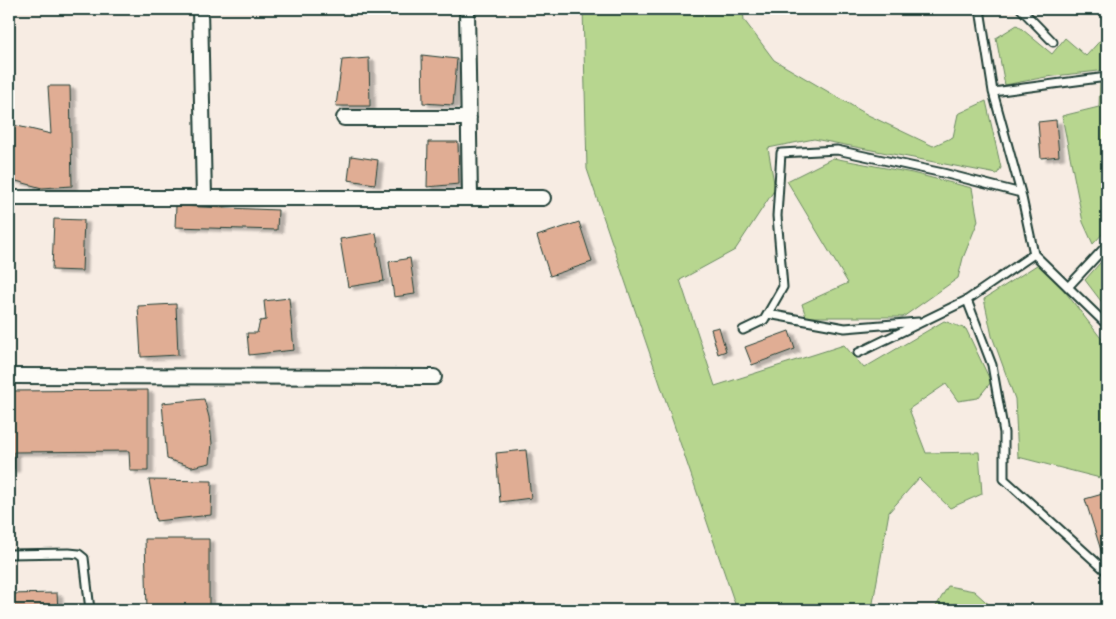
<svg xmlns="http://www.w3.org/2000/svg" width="1116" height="619" font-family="Mali,sans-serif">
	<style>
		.green { fill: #b7d68f; stroke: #6b8a62 }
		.building { fill: #e0ad94; stroke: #1f3d34; filter: url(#shadow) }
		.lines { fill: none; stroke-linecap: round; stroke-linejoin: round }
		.service-casing { stroke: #1f3d34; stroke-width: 11 }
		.minor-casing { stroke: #1f3d34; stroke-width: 18 }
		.service { stroke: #fdfcf7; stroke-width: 7 }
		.minor { stroke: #fdfcf7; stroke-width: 14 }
	</style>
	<defs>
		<filter id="shadow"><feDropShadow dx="5.5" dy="3" stdDeviation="1" flood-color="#0004"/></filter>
	</defs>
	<rect width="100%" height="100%" fill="#f7ece3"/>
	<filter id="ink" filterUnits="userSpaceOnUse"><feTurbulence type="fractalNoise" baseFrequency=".02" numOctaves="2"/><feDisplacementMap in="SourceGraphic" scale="10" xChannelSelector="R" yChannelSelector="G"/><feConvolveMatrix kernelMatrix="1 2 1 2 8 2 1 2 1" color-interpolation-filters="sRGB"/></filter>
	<g filter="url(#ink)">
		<path class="green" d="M583,9H743L744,20L774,60L868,115L933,146L953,137L958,114L986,101L1001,168L997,174L814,139L768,148L775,189L735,250L680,280L715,386L844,345L864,368L944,321L966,329L991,382L978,398L958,401L946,384L909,409L926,453L979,452L982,494L950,508L919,478L889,512L873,603L883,610H747L736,607L587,169Z
			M1017,25L1052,54L1065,38L1086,56L1107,33V70L1046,77L1005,85L996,38Z
			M1100,81H1107V229L1093,244L1083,222L1062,116L1099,107Z
			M833,158L912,173L972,188L978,221L963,258L958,278L903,317H806L802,304L848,283L787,181Z
			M1107,255V309L1085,280Z
			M1040,263L1060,285L1100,337L1107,343V489L1104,479L1018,457L1015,399L992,336L984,299Z
			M948,586L974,591L995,610H934Z"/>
		<path class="building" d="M422,55L457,59L453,105L423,103Z
			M369,58L370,106H336L342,60Z
			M48,86H70L72,186L42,188L9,179V124L51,134Z
			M1056,120L1059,156L1041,158L1038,122Z
			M428,142H458L459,184L427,187Z
			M351,156L378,160L375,184L348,180Z
			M176,206L278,210L277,230L175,227Z
			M54,219L84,220L82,271L52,270Z
			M579,222L592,262L550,276L537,236Z
			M376,233L384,281L348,287L340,239Z
			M410,258L415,294L394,297L389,262Z
			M289,298L294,350L249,355L247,333H257L260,321L266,320L264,301Z
			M176,304L178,355L141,357L138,306Z
			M719,327L726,351L718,354L711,329Z
			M789,331L795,349L752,365L745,347Z
			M148,390V471H130L129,451L14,452V469H9V391Z
			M204,399L209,417L212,443L210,463L192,467L167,459L162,403Z
			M526,450L531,498L500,502L496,453Z
			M149,480L212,481L211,515L156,521Z
			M1106,493L1107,559L1104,560L1085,499Z
			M145,539H209V610H147Z
			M57,593L58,610H9V594Z"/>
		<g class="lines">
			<defs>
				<path id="service" d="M980,9L993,92L1021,193L1034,254L1107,325
					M1021,9L1053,42
					M993,92L1107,77
					M1068,287L1107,245
					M967,300L992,365L1004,433V479L1107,572
					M768,314L845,328L918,322
					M743,330L764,320L783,287L777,216L781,153L837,150L943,173L1021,193
					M858,353L967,300L1034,254
					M9,554L69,553L79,554L84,558L90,610"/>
				<path id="minor" d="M200,9L204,198
					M467,9L470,198
					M344,118H469
					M9,198H543
					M9,376L434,377"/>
			</defs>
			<use href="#service" class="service-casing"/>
			<use href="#minor" class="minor-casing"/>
			<use href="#service" class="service"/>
			<use href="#minor" class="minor"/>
		</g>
	</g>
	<rect width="1116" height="619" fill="none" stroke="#fdfcf7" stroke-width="30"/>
	<rect x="15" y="15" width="1086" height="589" fill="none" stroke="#1f3d34" stroke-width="2" filter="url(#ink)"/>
</svg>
